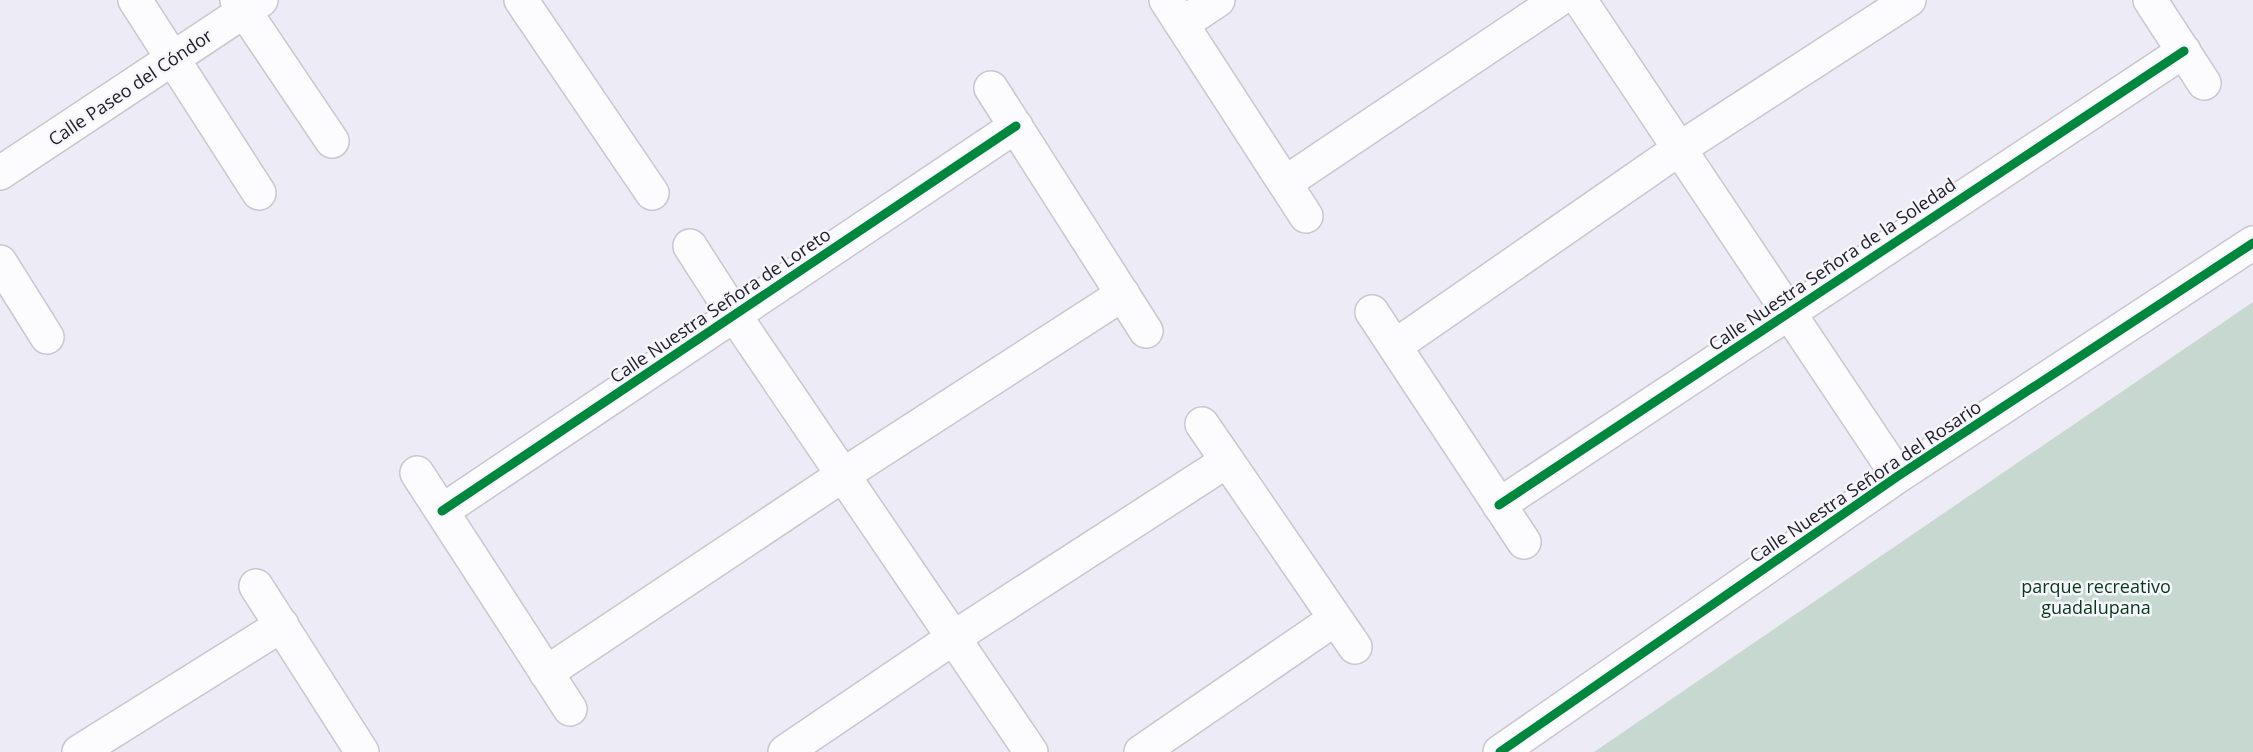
<svg xmlns="http://www.w3.org/2000/svg" width="2253" height="752" font-family="'Open Sans',sans-serif">
	<style>
		.green { fill: #c7d8d0 }
		.lines { fill: none; stroke-linecap: round; stroke-linejoin: round }
		.minor-casing { stroke: #c8c6d1; stroke-width: 36 }
		.minor { stroke: #fcfcfe; stroke-width: 33 }
		.cycleway-casing { stroke: #f6f5fb; stroke-width: 13 }
		.cycleway { stroke: #00873e; stroke-width: 9 }
		.labels { text-anchor: middle; dominant-baseline: central; stroke-width: 5; stroke-linejoin: round; paint-order: stroke }
		.street-label { font-size: 18px; fill: #1f1d26; stroke: #f6f5fb }
		.park-label { font-size: 18px; fill: #05391c; stroke: #f6f5fb }
	</style>
	<rect width="100%" height="100%" fill="#ecebf6"/>
	<path class="green" d="M2253,302V752H1594Z"/>
	<g class="lines">
		<defs>
			<path id="minor" d="M135,0L259,193
				M237,0L332,141
				M521,0L652,193
				M1166,0L1306,216
				M1580,0L1898,476
				M2150,0L2204,83
				M1182,24L1218,0
				M991,88L1146,331
				M0,173L261,0
				M1285,183L1558,0
				M690,246L735,316L1031,752
				M0,262L47,337
				M1372,312L1524,542
				M1395,346L1679,149L1909,0
				M1202,424L1355,647
				M417,473L570,709
				M1499,505L2184,51
				M442,511L1016,126
				M256,586L362,752
				M546,673L843,475L1123,294
				M79,752L282,625
				M785,752L953,638L1227,461
				M1141,752L1335,619
				M1500,752L1898,476L2253,243"/>
		</defs>
		<use href="#minor" class="minor-casing"/>
		<use href="#minor" class="minor"/>
		<defs>
			<path id="cycleway" d="M1499,505L2184,51
				M442,511L1016,126
				M1500,752L1898,476L2253,243"/>
		</defs>
		<use href="#cycleway" class="cycleway-casing"/>
		<use href="#cycleway" class="cycleway"/>
	</g>
	<g class="labels">
		<g class="street-label">
			<text transform="translate(130 87) rotate(-34)">Calle Paseo del Cóndor</text>
			<text transform="translate(1832 264) rotate(-34)">Calle Nuestra Señora de la Soledad</text>
			<text transform="translate(720 305) rotate(-34)">Calle Nuestra Señora de Loreto</text>
			<text transform="translate(1865 481) rotate(-34)">Calle Nuestra Señora del Rosario</text>
		</g>
		<g class="park-label">
			<text x="2096" y="586">parque recreativo<tspan x="2096" dy="21">guadalupana</tspan></text>
		</g>
	</g>
</svg>
